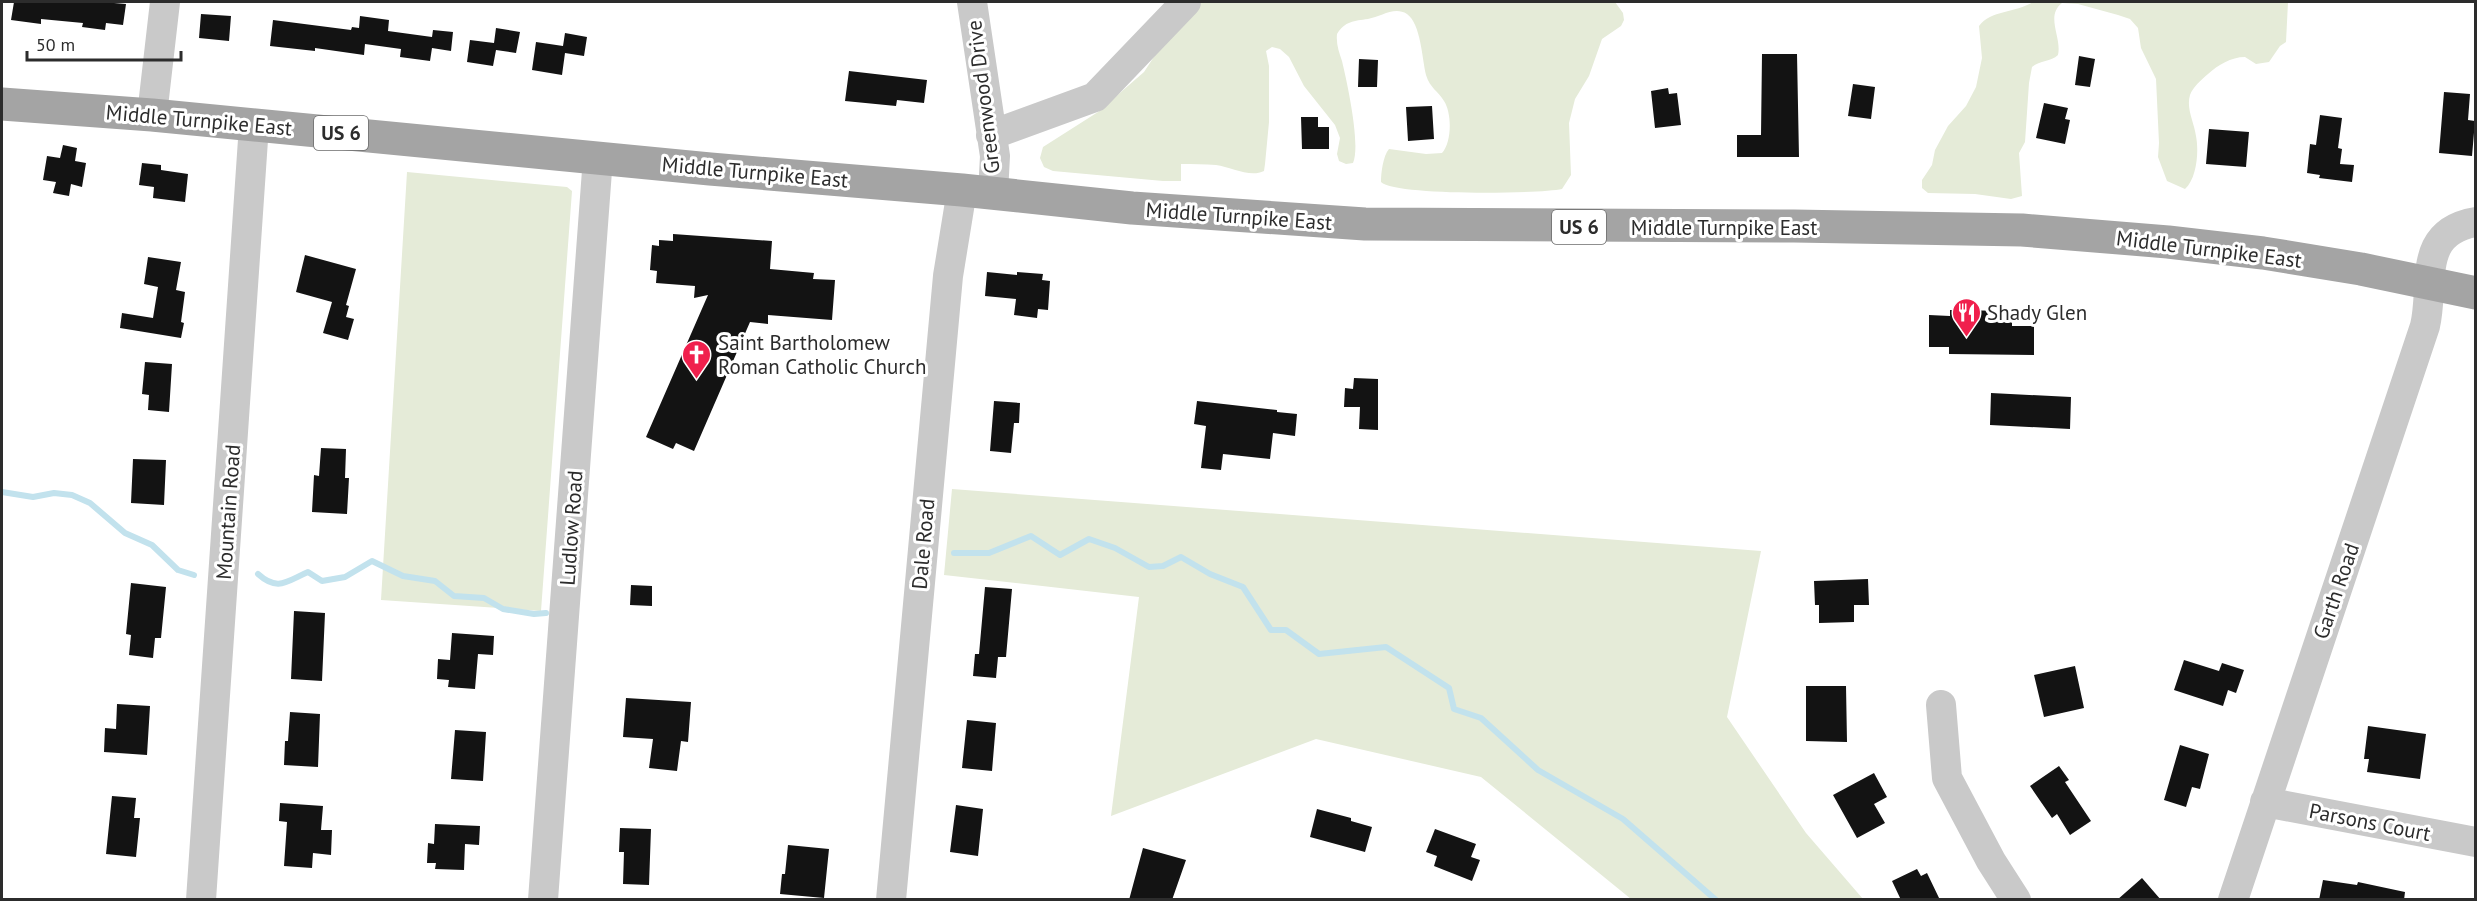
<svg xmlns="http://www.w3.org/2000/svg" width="2477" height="901" font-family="'PT Sans',sans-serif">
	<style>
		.green { fill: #e5ebd8 }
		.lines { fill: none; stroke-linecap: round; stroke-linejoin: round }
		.stream { stroke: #c2e2ed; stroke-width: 6 }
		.building { fill: #131313 }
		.minor { stroke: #c9c9c9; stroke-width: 30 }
		.major { stroke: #a4a4a4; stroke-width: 33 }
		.labels { text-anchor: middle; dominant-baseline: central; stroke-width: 6; stroke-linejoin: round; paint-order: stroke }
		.shield { fill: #fff; stroke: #6b6b6b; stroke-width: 1.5 }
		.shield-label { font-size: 20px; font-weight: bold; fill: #2c2c2c }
		.street-label { font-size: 21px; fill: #2c2c2c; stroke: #fff }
		.poi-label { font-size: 21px; fill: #2c2c2c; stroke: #fff; text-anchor: start }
	</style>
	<rect width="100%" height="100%" fill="#fff"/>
	<path class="green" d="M1190,2H1615L1623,13L1624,20L1621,26L1602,39L1589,76L1575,99L1569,123L1571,175L1562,189C1539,194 1395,196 1381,182C1381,173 1383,156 1389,149L1426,154L1442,153C1452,142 1452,113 1444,101C1438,91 1430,88 1426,75C1422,59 1421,24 1407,14C1394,6 1381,17 1368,19C1354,21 1345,21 1337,34C1336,44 1339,52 1342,61C1347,82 1361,145 1353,163L1346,164L1339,161L1337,154L1340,138L1335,125L1304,86L1289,57L1280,49L1272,47L1266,51L1269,66V122L1265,164L1264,171C1250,178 1231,167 1216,165C1205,164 1193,164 1181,164V181H1163L1053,171L1044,167L1040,158L1043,147L1098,112L1144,72Z
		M2033,2H2288L2286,42L2280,46L2269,62L2256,64L2245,57C2231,57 2218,65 2208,74C2201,80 2193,87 2190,95C2186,109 2194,122 2196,136C2199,151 2197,178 2185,189L2167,181L2158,157L2159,143L2156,79L2141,48L2138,28L2130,19L2118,15L2078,4L2062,3C2045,16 2062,37 2058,55C2051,62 2040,60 2032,67L2029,83L2025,142L2019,153L2022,196L2011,199L1975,194L1928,193L1922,188V180L1932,165L1935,150L1948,126L1966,106L1976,87L1982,58L1979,26C1991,10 2015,13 2033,2Z
		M407,172L567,187L572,191L541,611L381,600Z
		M952,489L1761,551L1727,717L1806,833L1863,899H1631L1481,777L1316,739L1111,816L1139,597L944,575Z"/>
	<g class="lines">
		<path class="stream" d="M2,492L33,497L54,493L72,495L90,503L125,533L152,545L178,570L194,575
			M954,553H989L1031,536L1060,555L1089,539L1115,548L1149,567L1163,566L1181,557L1210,574L1243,587L1271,630H1286L1319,654L1386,647L1449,688L1454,709L1481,718L1538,770L1623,819L1716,900
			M258,574C278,592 287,581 308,572L322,581L345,577L372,561L403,576L435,581L454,596L484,598L503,609L534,614L546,613"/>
	</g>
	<path class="building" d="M14,2H102L126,4L123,25L106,23L105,30L82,27L83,23L41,19V24L11,20Z
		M201,14L231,16L229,41L199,38Z
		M360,16L389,20L388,31L432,37L433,30L453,32L451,51L432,48L430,61L400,57L401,49L365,44L364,55L315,48V51L270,46L273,20L351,30L352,27L359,28Z
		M496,28L520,32L516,53L496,50L493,66L467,62L470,40L494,43Z
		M565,33L587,37L584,56L565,53L562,75L532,70L536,42L563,46Z
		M1762,54H1797L1799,157H1737V135H1761Z
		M2079,56L2095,59L2090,87L2075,85Z
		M1359,59L1378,60L1377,87H1358Z
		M849,71L927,80L924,103L897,100L896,106L845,101Z
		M1853,84L1875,87L1871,119L1848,116Z
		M1668,88L1669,94L1677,93L1681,125L1655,128L1651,91Z
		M2444,92L2470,94L2468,120L2475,121L2472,156L2439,153Z
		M2044,103L2068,108L2065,119L2070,120L2065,144L2036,138Z
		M1432,106L1434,139L1408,141L1406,107Z
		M2320,115L2342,118L2338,148L2342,149L2340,164L2354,165L2352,182L2319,178L2320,175L2307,173L2310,144L2316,145Z
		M1301,117H1318V127H1329V149H1302Z
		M2209,129L2249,132L2246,167L2206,164Z
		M63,145L77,148L75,161L86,163L82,187L71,184L69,196L53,193L56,182L43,180L47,156L60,158Z
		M142,163L161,165V170L188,174L185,202L153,198L154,187L139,185Z
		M673,234L772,241L770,269L814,273L813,279L835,280L832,320L768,315V324L750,322L694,451L676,443L673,449L646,437L708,295L694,298L695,286L656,283L657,271L650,270L652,245L659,246V240L673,241Z
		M305,255L356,269L346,305L349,306L346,317L354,319L348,340L323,333L332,302L296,292Z
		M148,257L181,262L176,290L185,292L181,322L184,323L181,338L120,328L122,313L153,318L158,287L144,284Z
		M987,272L1017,275V272L1043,274L1042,280L1050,281L1048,310L1038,309L1037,318L1014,315L1016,299L985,296Z
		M1950,310L2012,311V326H2034V355L1949,354V347H1929V315L1950,316Z
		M145,362L172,364L169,412L148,410L149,395L142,394Z
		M1354,378L1378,379V430L1359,429L1360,407H1344L1345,388L1353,389Z
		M1991,393L2071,397L2070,429L1990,425Z
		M994,401L1020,403L1019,423H1014L1011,453L990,451Z
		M1197,401L1277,410V412L1297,414L1295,436L1273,433L1270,459L1223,454L1221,470L1201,468L1206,426L1194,424Z
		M321,448L346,449L345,478H349L347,514L312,512L314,475L319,476Z
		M133,459L166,460L164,505L131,503Z
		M1868,579L1869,605H1854V622L1819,623V605H1815L1814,581Z
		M131,583L166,587L161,638H155L153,658L129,655L131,635L126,634Z
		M631,585L652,586V606L630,605Z
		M985,587L1012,589L1006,657H998L996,678L973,676L975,654H979Z
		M294,611L325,613L322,681L291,679Z
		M452,633L494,636L493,655L478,654L475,689L448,687L449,680L437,679L438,659L450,660Z
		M2184,660L2219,671L2222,663L2244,670L2236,693L2228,690L2223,706L2174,690Z
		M2075,666L2084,708L2044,717L2034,675Z
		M1806,686H1846L1847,742L1806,741Z
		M626,698L691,702L688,742L681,741L677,771L649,768L653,739L623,737Z
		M117,704L150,706L147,755L104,752L105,728L116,729Z
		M290,712L320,714L318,767L284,765L285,741H288Z
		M967,720L996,723L992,771L962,768Z
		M2368,726L2426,734L2420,779L2367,772L2369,759H2364Z
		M455,730L486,732L483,781L451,779Z
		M2180,745L2209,754L2200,789L2192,787L2186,807L2164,800Z
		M2059,766L2069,780L2065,782L2091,821L2070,835L2057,814L2052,818L2030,786Z
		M1874,773L1887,797L1874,804L1885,823L1857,838L1833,795Z
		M112,796L136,798L134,818H140L136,857L106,854Z
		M280,803L323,806L321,830H332L331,855L313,853L312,868L284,866L287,822L279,821Z
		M956,805L983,809L978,856L950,852Z
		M1317,809L1351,818V821L1372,827L1365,852L1310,837Z
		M435,824L480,826L479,845L465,844L464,870L435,869L436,863H427L428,843L434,844Z
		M620,828L651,829L649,885L623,884L624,852H619Z
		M1435,829L1476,844L1471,857L1480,860L1472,881L1434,866L1437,856L1426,852Z
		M788,845L829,849L824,898L780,894L782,874H785Z
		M1143,848L1186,860L1172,900H1129Z
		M1917,869L1921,876L1927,873L1940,900H1901L1892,881Z
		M2142,878L2161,900H2117Z
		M2323,880L2357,885L2358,882L2405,892L2404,900H2319Z"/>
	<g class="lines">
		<path class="minor" d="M972,2L995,156L993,193
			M152,115L165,2
			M991,135L1095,97L1186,2
			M1941,705L1947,778L1991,861L2016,900
			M2265,802L2476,842
			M201,900L254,125
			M543,900L598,157
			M891,900L948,276L962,190
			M2233,900L2425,326C2435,284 2416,232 2476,222"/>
		<path class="major" d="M2,104L152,115L710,169L962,190L1132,208L1365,224L1794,226L2022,230L2168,242L2263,253L2361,269L2476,293"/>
	</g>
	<defs>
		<symbol id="restaurant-pin" viewBox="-11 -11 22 30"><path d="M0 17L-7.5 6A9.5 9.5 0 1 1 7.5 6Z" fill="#f0204d" stroke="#fff"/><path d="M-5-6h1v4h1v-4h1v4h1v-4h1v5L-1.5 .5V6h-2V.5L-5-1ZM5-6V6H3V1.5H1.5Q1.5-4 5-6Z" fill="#fff"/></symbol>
		<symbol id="church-pin" viewBox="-11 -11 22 30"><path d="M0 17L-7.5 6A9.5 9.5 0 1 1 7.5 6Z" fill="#f0204d" stroke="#fff"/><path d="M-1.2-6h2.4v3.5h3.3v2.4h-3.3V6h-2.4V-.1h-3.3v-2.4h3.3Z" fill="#fff"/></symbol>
	</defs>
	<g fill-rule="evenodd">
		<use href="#restaurant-pin" x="1950" y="296" width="33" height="45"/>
		<use href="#church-pin" x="680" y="338" width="33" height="45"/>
	</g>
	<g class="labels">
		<g class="shield">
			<rect x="314" y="116" width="54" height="34" rx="4.5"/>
			<rect x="1552" y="210" width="54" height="34" rx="4.5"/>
		</g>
		<g class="shield-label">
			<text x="341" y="133">US 6</text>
			<text x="1579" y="227">US 6</text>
		</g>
		<g class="street-label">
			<text transform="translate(983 97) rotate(-97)">Greenwood Drive</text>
			<text transform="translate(199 120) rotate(5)">Middle Turnpike East</text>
			<text transform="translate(755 172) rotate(5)">Middle Turnpike East</text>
			<text transform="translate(1239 216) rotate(4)">Middle Turnpike East</text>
			<text x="1724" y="227">Middle Turnpike East</text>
			<text transform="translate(2209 249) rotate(7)">Middle Turnpike East</text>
			<text transform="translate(228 512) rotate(-86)">Mountain Road</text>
			<text transform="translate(571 528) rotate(-86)">Ludlow Road</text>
			<text transform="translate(923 544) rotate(-85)">Dale Road</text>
			<text transform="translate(2336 591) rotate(-71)">Garth Road</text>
			<text transform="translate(2370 822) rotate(11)">Parsons Court</text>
		</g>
		<g class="poi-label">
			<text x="1987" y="312">Shady Glen</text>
			<text x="718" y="342">Saint Bartholomew<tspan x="718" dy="24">Roman Catholic Church</tspan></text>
		</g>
	</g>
	<rect width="2477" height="901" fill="none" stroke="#2c2c2c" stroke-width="6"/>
	<path d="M27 51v9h154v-9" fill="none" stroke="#2c2c2c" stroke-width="3"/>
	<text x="36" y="51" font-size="18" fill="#2c2c2c" stroke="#ffffff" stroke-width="4.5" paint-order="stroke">50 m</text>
</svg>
